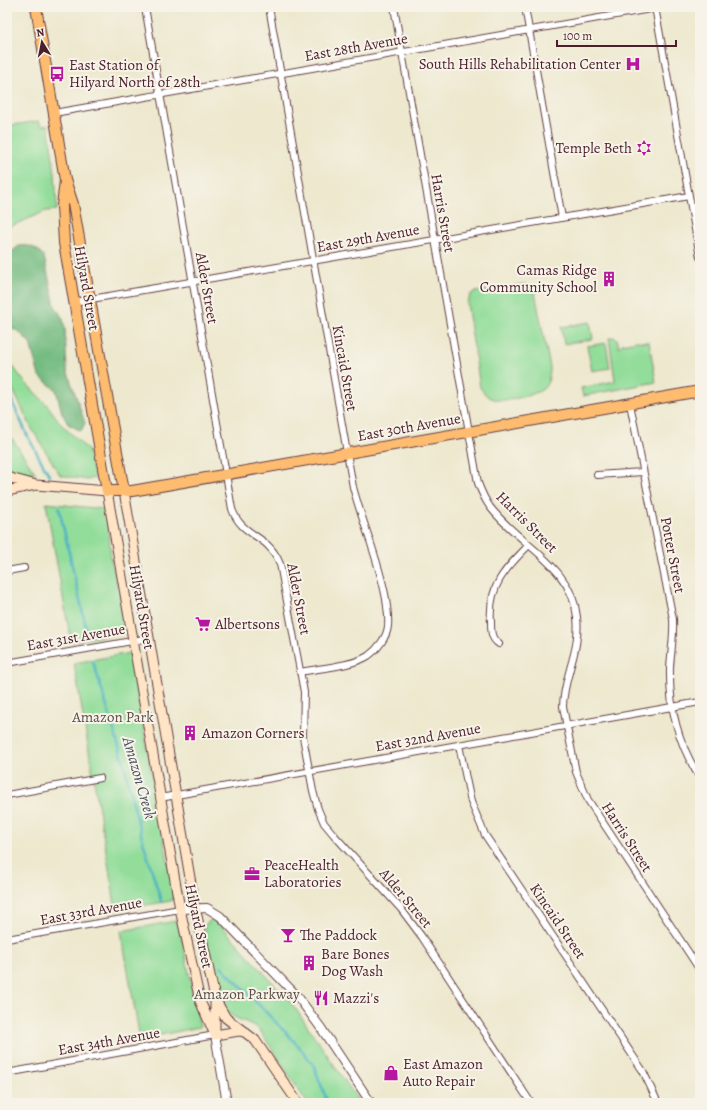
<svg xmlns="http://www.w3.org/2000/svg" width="707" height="1110" font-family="Alegreya,serif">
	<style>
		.green { fill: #92dd9a; stroke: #6e7e62 }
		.forest { fill: #75bc82; stroke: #606e56 }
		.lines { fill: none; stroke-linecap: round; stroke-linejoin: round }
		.stream { stroke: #47b1c5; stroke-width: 2.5 }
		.minor-casing { stroke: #623d43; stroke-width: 8 }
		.tertiary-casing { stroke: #623d43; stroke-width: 10 }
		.secondary-casing { stroke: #623d43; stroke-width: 11 }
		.primary-casing { stroke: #623d43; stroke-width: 12 }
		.minor { stroke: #fff; stroke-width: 6 }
		.tertiary { stroke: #fff; stroke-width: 8 }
		.secondary { stroke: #ffe4c6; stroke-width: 9 }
		.primary { stroke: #febc70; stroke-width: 10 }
		.labels { text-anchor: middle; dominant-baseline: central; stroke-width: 4; stroke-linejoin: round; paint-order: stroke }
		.street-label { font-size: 15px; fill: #4a1f2b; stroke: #f7f3e8 }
		.poi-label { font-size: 15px; fill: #4a1f2b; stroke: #f7f3e8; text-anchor: start }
		.park-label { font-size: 15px; fill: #5c4e47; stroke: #f7f3e8 }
		.water-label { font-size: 16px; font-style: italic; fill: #495261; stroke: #f7f3e8 }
	</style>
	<rect width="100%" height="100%" fill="#f7f3e8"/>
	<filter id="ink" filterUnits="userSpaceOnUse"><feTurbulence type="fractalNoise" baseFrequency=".025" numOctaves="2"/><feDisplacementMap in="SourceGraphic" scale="8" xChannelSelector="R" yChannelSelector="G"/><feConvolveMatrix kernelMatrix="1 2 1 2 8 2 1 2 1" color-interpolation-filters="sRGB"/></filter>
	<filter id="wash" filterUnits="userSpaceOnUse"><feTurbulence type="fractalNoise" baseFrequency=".012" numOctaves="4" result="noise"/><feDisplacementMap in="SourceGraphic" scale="16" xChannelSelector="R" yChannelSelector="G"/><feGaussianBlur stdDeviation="0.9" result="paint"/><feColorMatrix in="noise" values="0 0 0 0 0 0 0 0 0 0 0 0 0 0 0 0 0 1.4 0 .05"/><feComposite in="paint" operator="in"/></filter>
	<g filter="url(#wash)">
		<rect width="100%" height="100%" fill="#ede8ce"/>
		<path class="green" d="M39,121L42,126L48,125L55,173L57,210L46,211L7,228V124L13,125Z
			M524,284L533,287L535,293L550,367C550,375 549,382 544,388C537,395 503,403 493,399C487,397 483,392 480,387L467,303L471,294L475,292Z
			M590,322L593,339L564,344L561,327Z
			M613,337L617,339L619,347L622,344L636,341L649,342L656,382L583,396L581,388L615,381L609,338Z
			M606,343L610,368L592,371L587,346Z
			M9,361L23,380L48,406L61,424L88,450L95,478L87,480L60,475L32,429L7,378V363Z
			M7,431L36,474L7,472Z
			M46,503L104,509L107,512L111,559L125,617L127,632L71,642Z
			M130,653L174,895L171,901L116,910L74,663Z
			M211,920L217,921L293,1005L360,1103H307L259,1029C249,1021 236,1021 227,1011C217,1001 208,944 204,927L206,924Z
			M176,921L180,929L200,1027L140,1039L121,931Z"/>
		<path class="forest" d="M19,246C30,244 39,249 44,257L55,306L63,319L65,329L67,370L85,423L81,431L68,424L62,413L56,390L39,376L30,343L18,331L7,327V255Z"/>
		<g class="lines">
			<path class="stream" d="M7,390L28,437L49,475
				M59,508L88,636
				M93,661L123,760L140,831L161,901
				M221,966L294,1041L313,1064L328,1103"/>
		</g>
	</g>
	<g filter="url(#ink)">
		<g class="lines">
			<defs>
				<path id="minor" d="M145,7L232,509C242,538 268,533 280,564L304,692L303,737L313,791L318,809L324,823L334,835L401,909L422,937L531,1103
					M269,7L353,487C363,525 379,560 386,599C387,608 389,617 388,626C387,637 378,649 368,656C352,666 320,668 300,672
					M394,7L478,483C481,491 485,500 490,507C519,545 572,565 577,617C581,652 563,676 563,707L576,772L588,800L700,970
					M525,7L562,218
					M655,7L700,257
					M54,113L662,7
					M74,302L689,196
					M630,404L673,619C674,636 671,651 670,668C669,709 678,743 700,778
					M597,475L643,472
					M7,571L24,568
					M499,644C491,639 491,631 491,622C488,586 505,569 529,545
					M7,663L149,638
					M459,745L471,802L485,835L643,1071L658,1103
					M7,795L100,778
					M160,798L700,702
					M7,939L180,909
					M7,1073L215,1035"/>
				<path id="tertiary" d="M180,909L207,908L220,916L298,997L321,1028L371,1103
					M215,1035L227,1103"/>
				<path id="secondary" d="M7,477L36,485L107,491L180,909L200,1001L215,1035
					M7,491L35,485
					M124,491L195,907L215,998V1032
					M215,999L226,1018L255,1040L298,1103
					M215,1035L239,1031L245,1032"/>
				<path id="primary" d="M36,7L65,180L73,204L124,491
					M65,180L62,206L64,243L107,491H132L700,391"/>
			</defs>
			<use href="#minor" class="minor-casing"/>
			<use href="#tertiary" class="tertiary-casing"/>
			<use href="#secondary" class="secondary-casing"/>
			<use href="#primary" class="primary-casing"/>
			<use href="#minor" class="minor"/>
			<use href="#tertiary" class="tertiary"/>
			<use href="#secondary" class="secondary"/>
			<use href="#primary" class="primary"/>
		</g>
	</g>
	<defs>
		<symbol id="hospital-bare" viewBox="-9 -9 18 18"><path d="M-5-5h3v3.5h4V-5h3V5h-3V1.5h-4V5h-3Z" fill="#b5179e" stroke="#f7f3e8" stroke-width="2.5" paint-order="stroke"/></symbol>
		<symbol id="bus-bare" viewBox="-9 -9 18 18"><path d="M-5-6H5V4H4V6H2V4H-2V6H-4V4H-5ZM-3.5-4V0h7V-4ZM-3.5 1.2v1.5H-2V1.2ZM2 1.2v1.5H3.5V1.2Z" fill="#b5179e" stroke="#f7f3e8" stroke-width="2.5" paint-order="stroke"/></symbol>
		<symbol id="synagogue-bare" viewBox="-9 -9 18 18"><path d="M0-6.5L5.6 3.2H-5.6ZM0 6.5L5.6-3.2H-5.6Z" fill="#b5179e" stroke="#f7f3e8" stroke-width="2.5" paint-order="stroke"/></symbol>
		<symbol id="building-bare" viewBox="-9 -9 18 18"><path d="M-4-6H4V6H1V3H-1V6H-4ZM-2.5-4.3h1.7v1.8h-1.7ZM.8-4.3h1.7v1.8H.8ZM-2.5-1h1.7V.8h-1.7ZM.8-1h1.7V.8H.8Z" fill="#b5179e" stroke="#f7f3e8" stroke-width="2.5" paint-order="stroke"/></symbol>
		<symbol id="supermarket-bare" viewBox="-9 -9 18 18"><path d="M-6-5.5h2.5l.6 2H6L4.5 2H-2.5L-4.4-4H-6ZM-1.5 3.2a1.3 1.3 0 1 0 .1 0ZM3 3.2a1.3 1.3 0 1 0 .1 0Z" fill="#b5179e" stroke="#f7f3e8" stroke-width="2.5" paint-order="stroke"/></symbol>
		<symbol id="office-bare" viewBox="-9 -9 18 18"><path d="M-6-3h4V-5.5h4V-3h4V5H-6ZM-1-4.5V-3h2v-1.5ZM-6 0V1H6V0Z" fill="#b5179e" stroke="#f7f3e8" stroke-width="2.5" paint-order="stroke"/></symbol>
		<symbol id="bar-bare" viewBox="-9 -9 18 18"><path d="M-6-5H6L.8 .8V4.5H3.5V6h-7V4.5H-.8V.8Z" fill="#b5179e" stroke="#f7f3e8" stroke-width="2.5" paint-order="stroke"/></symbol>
		<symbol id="restaurant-bare" viewBox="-9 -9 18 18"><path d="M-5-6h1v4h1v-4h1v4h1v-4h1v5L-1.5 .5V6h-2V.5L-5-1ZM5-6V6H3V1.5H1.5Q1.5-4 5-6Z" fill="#b5179e" stroke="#f7f3e8" stroke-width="2.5" paint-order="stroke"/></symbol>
		<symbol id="shop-bare" viewBox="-9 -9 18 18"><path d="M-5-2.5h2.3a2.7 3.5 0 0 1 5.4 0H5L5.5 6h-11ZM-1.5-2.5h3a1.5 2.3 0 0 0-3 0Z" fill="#b5179e" stroke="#f7f3e8" stroke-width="2.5" paint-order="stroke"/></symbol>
	</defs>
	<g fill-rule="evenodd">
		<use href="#hospital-bare" x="622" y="53" width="22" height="22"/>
		<use href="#bus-bare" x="46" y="63" width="22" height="22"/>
		<use href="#synagogue-bare" x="633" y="137" width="22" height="22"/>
		<use href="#building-bare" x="598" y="268" width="22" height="22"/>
		<use href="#supermarket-bare" x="192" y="613" width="22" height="22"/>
		<use href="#building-bare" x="179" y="722" width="22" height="22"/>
		<use href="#office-bare" x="241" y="863" width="22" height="22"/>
		<use href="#bar-bare" x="277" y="924" width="22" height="22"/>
		<use href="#building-bare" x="298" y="952" width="22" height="22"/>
		<use href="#restaurant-bare" x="310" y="987" width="22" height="22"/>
		<use href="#shop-bare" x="380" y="1062" width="22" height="22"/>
	</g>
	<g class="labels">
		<g class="street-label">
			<text transform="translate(356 47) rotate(-10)">East 28th Avenue</text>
			<text transform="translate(443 213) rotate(80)">Harris Street</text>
			<text transform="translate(368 238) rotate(-10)">East 29th Avenue</text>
			<text transform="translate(87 288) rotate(80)">Hilyard Street</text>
			<text transform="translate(207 288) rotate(80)">Alder Street</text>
			<text transform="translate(345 368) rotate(80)">Kincaid Street</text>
			<text transform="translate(409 427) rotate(-10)">East 30th Avenue</text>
			<text transform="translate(527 522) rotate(45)">Harris Street</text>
			<text transform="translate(673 555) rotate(79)">Potter Street</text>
			<text transform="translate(299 599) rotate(79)">Alder Street</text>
			<text transform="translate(142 607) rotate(80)">Hilyard Street</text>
			<text transform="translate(76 637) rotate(-10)">East 31st Avenue</text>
			<text transform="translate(428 737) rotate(-10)">East 32nd Avenue</text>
			<text transform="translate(627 837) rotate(57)">Harris Street</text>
			<text transform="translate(406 898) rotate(50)">Alder Street</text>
			<text transform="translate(91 911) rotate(-10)">East 33rd Avenue</text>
			<text transform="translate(558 921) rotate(56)">Kincaid Street</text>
			<text transform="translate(199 926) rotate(78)">Hilyard Street</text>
			<text transform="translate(109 1041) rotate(-10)">East 34th Avenue</text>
		</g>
		<g class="poi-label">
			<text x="621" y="64" text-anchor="end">South Hills Rehabilitation Center</text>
			<text x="69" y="65">East Station of<tspan x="69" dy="17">Hilyard North of 28th</tspan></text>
			<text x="632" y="148" text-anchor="end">Temple Beth</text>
			<text x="597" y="270" text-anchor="end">Camas Ridge<tspan x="597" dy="17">Community School</tspan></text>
			<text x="215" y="624">Albertsons</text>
			<text x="202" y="733">Amazon Corners</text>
			<text x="264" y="865">PeaceHealth<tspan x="264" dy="17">Laboratories</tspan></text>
			<text x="300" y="935">The Paddock</text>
			<text x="321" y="954">Bare Bones<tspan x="321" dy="17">Dog Wash</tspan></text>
			<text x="333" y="998">Mazzi's</text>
			<text x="403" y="1064">East Amazon<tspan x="403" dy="17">Auto Repair</tspan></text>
		</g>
		<g class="park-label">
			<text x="113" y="717">Amazon Park</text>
			<text x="247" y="994">Amazon Parkway</text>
		</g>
		<g class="water-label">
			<text transform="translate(139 778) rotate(74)">Amazon Creek</text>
		</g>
	</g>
	<rect width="707" height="1110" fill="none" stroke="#f7f3e8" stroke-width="24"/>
	<g transform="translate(42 42) rotate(350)" stroke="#f7f3e8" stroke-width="3" paint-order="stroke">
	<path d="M0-3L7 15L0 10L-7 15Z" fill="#4a1f2b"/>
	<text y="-6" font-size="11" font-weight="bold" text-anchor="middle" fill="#4a1f2b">N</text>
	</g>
	<path d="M557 40v6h119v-6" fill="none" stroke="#4a1f2b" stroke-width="2"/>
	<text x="563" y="40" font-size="12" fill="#4a1f2b" stroke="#f7f3e8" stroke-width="3" paint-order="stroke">100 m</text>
</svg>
